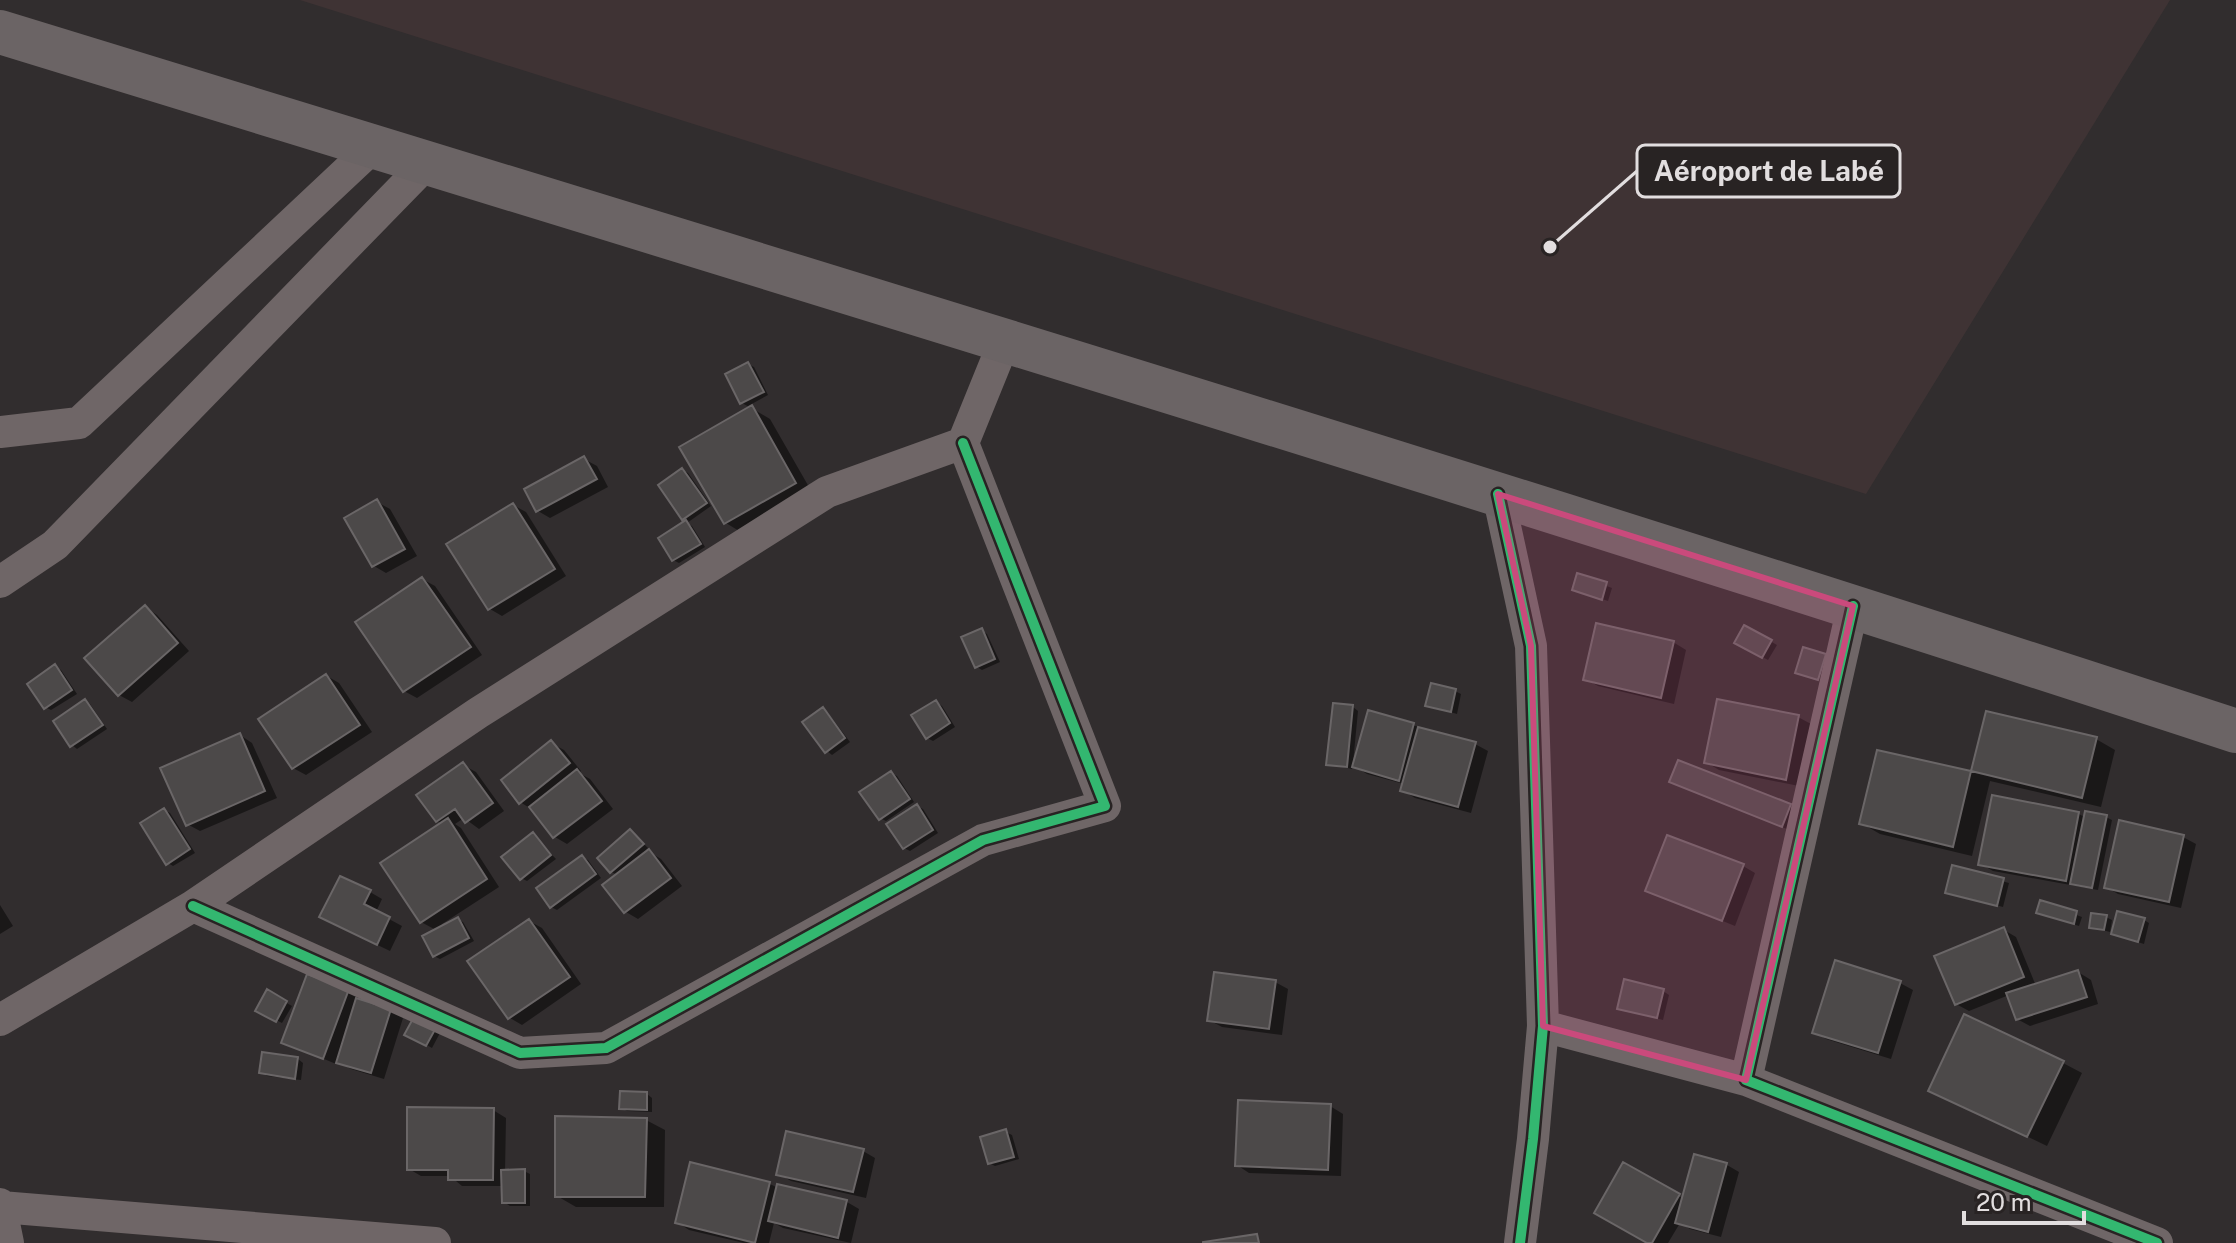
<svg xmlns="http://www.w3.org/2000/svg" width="2236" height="1243" font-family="'Public Sans',sans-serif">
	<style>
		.built { fill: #3f3334 }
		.shadow { fill: #0007 }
		.building { fill: #4c4949; stroke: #6a6667; stroke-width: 2 }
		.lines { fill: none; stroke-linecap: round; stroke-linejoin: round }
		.street { stroke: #6f6667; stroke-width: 32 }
		.highway { stroke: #6b6465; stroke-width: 44 }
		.cycleway-casing { stroke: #282323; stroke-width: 15 }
		.cycleway { stroke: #33b770; stroke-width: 10 }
		.marked { fill: #ca4a7c; fill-opacity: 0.2; stroke: #ca4a7c; stroke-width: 6; stroke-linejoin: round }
		.leader { fill: none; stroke: #e2dedf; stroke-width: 3 }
		.callout-dot { fill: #e2dedf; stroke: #282323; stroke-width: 3 }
		.callout { fill: #282323; stroke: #e2dedf; stroke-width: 3 }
		.callout-label { font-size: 28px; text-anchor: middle; font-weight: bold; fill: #e2dedf }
	</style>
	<rect width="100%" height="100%" fill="#312d2e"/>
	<path class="built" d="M300,0H2170L1866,494Z"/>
	<path class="shadow" d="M748,364L754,367L768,395L748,406L770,419L813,494L744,534L726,523L751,408L742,403Z
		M584,459L597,466L608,487L550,518L538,511L527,490Z
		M683,470L688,473L711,506L687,523L692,526L705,547L679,563L673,560L660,539L689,521L683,518Z
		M377,502L390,509L417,556L386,573L374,566Z
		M513,505L526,512L566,576L502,616L490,609Z
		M1579,576L1612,588L1608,601L1575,590Z
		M422,579L435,586L482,655L417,698L404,691Z
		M145,607L157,615L189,651L132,702L119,695Z
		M1745,627L1777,645L1768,660L1737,643Z
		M981,630L987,634L1000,662L982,670L977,667Z
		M1673,642L1686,650L1674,704L1598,686L1586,679Z
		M55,667L61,670L77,694L51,710L45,707Z
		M327,676L339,683L372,732L306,775L293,768Z
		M1455,691L1461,694L1457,714L1427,705Z
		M85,701L90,704L107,729L77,749L72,745Z
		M936,702L942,706L955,727L933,741L927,738Z
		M1353,707L1358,711L1353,763H1355L1369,712L1475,744L1488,751L1471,813L1415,798L1402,790L1404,784L1367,774L1353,765L1352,769L1329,764Z
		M823,710L828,713L850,742L832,755L827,751Z
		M1987,713L2096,739L2115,750L2101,807L1990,781L1972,856L1880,834L1861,823L1879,752L1973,773Z
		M1798,717L1811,724L1799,786L1719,770L1706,762Z
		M240,735L252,743L277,798L200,831L187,824Z
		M551,743L564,750L581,771L579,773L590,779L613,809L567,844L555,837L533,810L520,802Z
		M463,765L476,772L504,811L479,829L464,818L455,824L461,828L499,887L442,924L443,927L457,919L463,922L474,941L440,959L434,956L436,930L421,922L443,824L437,821Z
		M891,773L897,776L914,802L886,821L880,818Z
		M1671,781L1790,806L1802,813L1794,832Z
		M1994,798L2079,814L2086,818L2106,817L2112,820L2098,890L1993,871L1981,864Z
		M917,806L923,809L938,833L910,851L904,848Z
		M164,810L170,813L195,853L173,866L168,863Z
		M630,831L648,848L646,850L661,859L682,886L638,919L626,912L605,885L618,875L611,872Z
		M533,835L556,859L527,881L521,878Z
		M2183,837L2196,844L2181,908L2118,894L2106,887Z
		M582,857L588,860L601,878L557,910L551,907Z
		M1743,866L1755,873L1735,926L1647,890Z
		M1954,868L2009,883L2003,907L1947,892Z
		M370,892L382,899L376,912L402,926L390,951L334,924Z
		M2042,903L2082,917L2079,926L2039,913Z
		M0,905L13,926L0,934Z
		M2106,917L2112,920L2110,932L2091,927Z
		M2144,920L2149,923L2144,944L2119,936Z
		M529,921L542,928L581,984L522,1025L510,1018Z
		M2004,930L2016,937L2036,986L2078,972L2091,980L2098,1004L2030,1026L2017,1019L2009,995L1969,1011L1956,1004Z
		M308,976L361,998L360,1001L390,1010L403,1018L384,1079L351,1069L337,1061L336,1064L284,1042Z
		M1275,982L1288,989L1282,1035L1222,1027L1209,1020Z
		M1900,983L1913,990L1891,1059L1826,1039L1814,1032Z
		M1663,991L1669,995L1663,1020L1619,1008Z
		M267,992L292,1006L282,1023L257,1010Z
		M416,1018L441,1031L432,1048L407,1034Z
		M264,1054L298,1059L303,1063L301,1080L267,1076L261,1072Z
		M2063,1063L2082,1073L2047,1146L1930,1090Z
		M647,1094L652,1098V1112L627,1111L621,1108Z
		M1330,1106L1343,1114L1341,1176L1249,1173L1237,1165Z
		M493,1110L506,1118L505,1172L524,1171L530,1174V1206H510L504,1202V1186H462L450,1176H421L409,1169Z
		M646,1120L665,1130L664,1207H576L557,1196Z
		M1006,1132L1012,1135L1019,1159L995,1166L989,1163Z
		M863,1151L875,1158L866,1198L791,1181L779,1174Z
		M1696,1156L1727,1165L1739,1172L1721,1237L1690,1229L1680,1223L1668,1243H1650L1624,1165L1684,1199Z
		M691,1165L770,1184L778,1188V1186L847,1202L859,1209L851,1243L783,1228L774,1223L769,1243H744L689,1230L677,1222Z"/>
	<path class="building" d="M748,362L764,392L740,404L725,374Z
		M752,405L796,483L724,524L679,447Z
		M584,456L597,479L536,512L524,489Z
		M682,468L707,503L682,520L658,485Z
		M377,499L405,549L372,567L344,518Z
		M513,503L555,569L488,610L446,544Z
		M686,520L701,544L672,561L658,538Z
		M1577,573L1607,582L1602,600L1572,590Z
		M422,577L471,647L403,692L355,622Z
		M145,605L178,643L118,696L84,658Z
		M1596,623L1674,641L1661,698L1583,680Z
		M1744,625L1772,640L1762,658L1734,643Z
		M982,628L995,659L975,668L961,637Z
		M1803,647L1826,654L1818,680L1795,673Z
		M55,664L72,690L44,709L27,684Z
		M326,674L360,725L292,769L258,719Z
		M1431,683L1456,689L1451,712L1425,706Z
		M85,699L103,725L70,747L53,721Z
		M1717,699L1799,715L1786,780L1704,763Z
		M936,700L950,723L926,739L911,715Z
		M1333,703L1353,705L1347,767L1326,765Z
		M823,707L845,738L825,753L802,722Z
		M1368,710L1414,723L1399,781L1352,767Z
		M1986,711L2097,737L2082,798L1971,771Z
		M1418,727L1476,742L1458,807L1400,791Z
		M240,733L265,791L186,826L160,768Z
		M551,740L570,763L519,804L501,780Z
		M1877,750L1971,771L1953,847L1859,824Z
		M1678,760L1791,804L1782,827L1669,782Z
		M463,762L493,803L465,823L455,809L436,822L416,795Z
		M577,769L602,801L553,838L529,807Z
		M891,771L910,799L879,820L859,792Z
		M1992,795L2079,812L2066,881L1978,865Z
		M917,804L933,830L903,849L886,824Z
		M164,808L190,849L166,865L140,823Z
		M2085,811L2107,815L2092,888L2070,884Z
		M448,818L487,879L420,923L380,863Z
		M2119,820L2184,835L2169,902L2104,888Z
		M630,829L644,844L610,873L597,858Z
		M533,832L551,855L520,880L501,857Z
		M1667,835L1744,864L1722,921L1645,891Z
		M649,849L671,878L624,913L602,885Z
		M582,855L596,874L550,908L536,888Z
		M1952,865L2004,878L1997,906L1945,893Z
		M340,876L371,890L364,904L390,917L377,945L319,917Z
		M2040,900L2077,911L2074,924L2036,913Z
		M2117,911L2145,918L2138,942L2111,934Z
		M2091,913L2107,915L2104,930L2089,928Z
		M458,917L469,938L433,957L422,936Z
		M529,919L570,977L508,1019L467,961Z
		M2004,927L2024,977L1955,1005L1934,956Z
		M1835,960L1901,981L1878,1053L1812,1033Z
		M2078,970L2087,997L2016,1020L2006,993Z
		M1214,972L1276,980L1269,1029L1207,1021Z
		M307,974L349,989L323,1059L281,1043Z
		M1624,979L1664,989L1657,1018L1617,1009Z
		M267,989L287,1001L276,1022L255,1011Z
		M356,998L391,1009L371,1073L336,1063Z
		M1964,1014L2064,1061L2027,1137L1928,1091Z
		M415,1015L437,1026L426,1046L404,1035Z
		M262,1052L298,1057L295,1079L259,1073Z
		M620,1091L647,1092V1110L619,1109Z
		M1238,1100L1331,1104L1328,1170L1235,1166Z
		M407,1107L494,1108L493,1180H448V1170H407Z
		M555,1116L647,1118L645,1197H555Z
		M1006,1129L1014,1157L988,1164L980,1137Z
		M786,1131L864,1149L853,1192L776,1175Z
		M1694,1154L1727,1163L1708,1232L1675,1223Z
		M690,1162L770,1182L755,1243L675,1223Z
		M1623,1162L1680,1194L1652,1243H1647L1594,1213Z
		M525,1169V1203H502L501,1170Z
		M777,1184L847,1200L838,1238L768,1221Z
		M1257,1234L1259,1243H1203V1242Z"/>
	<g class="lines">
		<path class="street" d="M0,432L79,423L373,147
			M1498,494L1531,646L1543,1026L1533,1139L1520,1243
			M0,582L55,545L426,164
			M1853,606L1746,1080L2157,1243
			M193,906L520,1053L606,1048L983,840L1105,806L963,443
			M0,1020L193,906L478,713L827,492L963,443L1004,342
			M1543,1026L1746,1080
			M0,1204L8,1243
			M1,1207L435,1243"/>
		<path class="highway" d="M0,32C746,261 1494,488 2236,731"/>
		<defs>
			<path id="cycleway" d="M1498,494L1531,646L1543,1026L1533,1139L1520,1243
				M1853,606L1746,1080L2157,1243
				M193,906L520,1053L606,1048L983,840L1105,806L963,443"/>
		</defs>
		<use href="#cycleway" class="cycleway-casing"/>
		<use href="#cycleway" class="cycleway"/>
	</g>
	<path class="marked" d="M1498,494L1853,606L1746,1080L1543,1026L1531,646Z"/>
	<path class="leader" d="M1550 247L1637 171"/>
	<circle class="callout-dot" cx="1550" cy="247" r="8"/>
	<rect class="callout" x="1637" y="145" width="263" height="52" rx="8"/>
	<g class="callout-label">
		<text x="1769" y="181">Aéroport de Labé</text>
	</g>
	<path d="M1964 1211v12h120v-12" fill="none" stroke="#e2dedf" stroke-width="4"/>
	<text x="1976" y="1211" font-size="24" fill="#e2dedf" stroke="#282323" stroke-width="6" paint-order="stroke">20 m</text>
</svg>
